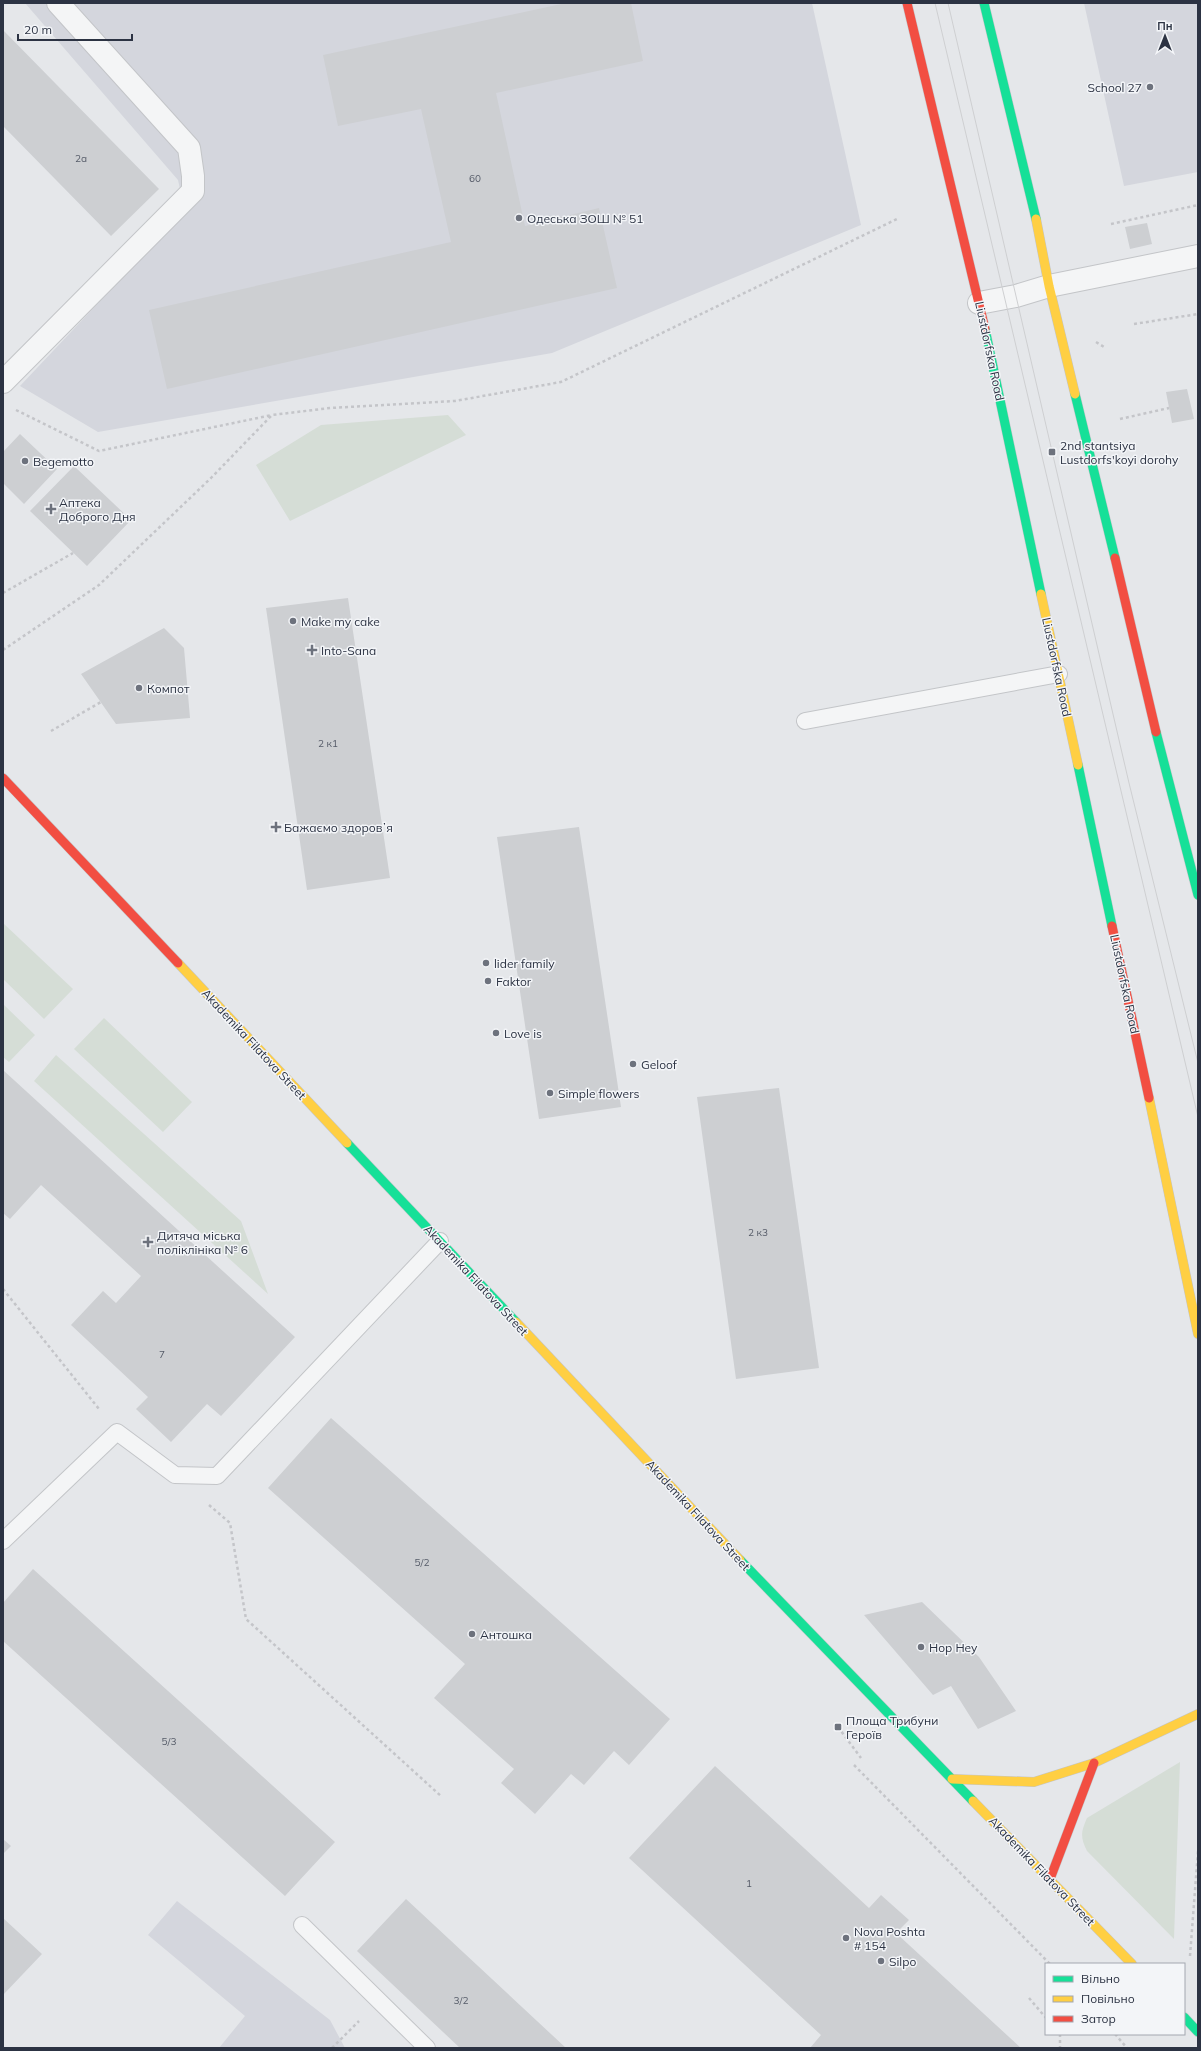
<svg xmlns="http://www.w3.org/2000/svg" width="1201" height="2051" font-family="Mulish,sans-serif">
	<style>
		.built { fill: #d4d6dd }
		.green { fill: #d5ddd6 }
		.building { fill: #cdcfd2 }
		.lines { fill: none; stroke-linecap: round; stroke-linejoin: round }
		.lane-casing { stroke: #c3c5c8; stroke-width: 18 }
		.street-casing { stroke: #c3c5c8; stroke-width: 24 }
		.fast-casing { stroke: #c3c5c8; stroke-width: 10 }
		.slow-casing { stroke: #c3c5c8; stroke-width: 10 }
		.jam-casing { stroke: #c3c5c8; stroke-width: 10 }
		.path { stroke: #c4c5c9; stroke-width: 2.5; stroke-dasharray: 3 3; stroke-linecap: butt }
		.lane { stroke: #f4f5f6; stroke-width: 16 }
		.street { stroke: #f4f5f6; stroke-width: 22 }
		.fast { stroke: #16e098; stroke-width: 9 }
		.slow { stroke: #ffcf43; stroke-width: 9 }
		.jam { stroke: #f24e42; stroke-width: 9 }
		.tram { stroke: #cecfd1; stroke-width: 1 }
		.poi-dot { fill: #6d727d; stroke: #f3f5f8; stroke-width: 1.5 }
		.labels { text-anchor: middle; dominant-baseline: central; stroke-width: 3; stroke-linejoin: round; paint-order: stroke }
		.number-label { font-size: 10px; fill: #555b68 }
		.poi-label { font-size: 12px; fill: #2c3343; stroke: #f3f5f8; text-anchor: start }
		.street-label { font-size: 12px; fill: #2c3343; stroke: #f3f5f8 }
	</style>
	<rect width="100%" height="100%" fill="#e5e7ea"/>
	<path class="built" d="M25,3H812L861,225L552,353L98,432L20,386L185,211L178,180Z
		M1084,3H1198V172L1124,186Z
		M177,1901L330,2020L345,2048H219L245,2016L148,1935Z"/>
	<path class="green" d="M448,415L466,435L290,521L256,465L321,425Z
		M3,923L73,989L44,1019L3,979Z
		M3,1004L35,1035L9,1062L3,1057Z
		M104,1018L192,1102L163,1132L74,1049Z
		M56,1055L241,1221L268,1294L34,1081Z
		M1180,1762L1174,1939L1087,1851C1080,1837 1081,1832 1087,1818Z"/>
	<path class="building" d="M566,3H631L643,61L496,93L525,226L599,208L617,288L167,389L149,310L451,242L421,109L338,126L323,55Z
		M3,30L159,189L111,236L3,126Z
		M1147,223L1152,244L1130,249L1125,227Z
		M1187,389L1194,419L1172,423L1166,392Z
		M20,434L57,469L24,504L3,483V452Z
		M74,466L131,520L87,566L30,511Z
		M348,598L390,878L307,890L266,608Z
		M164,628L184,648L190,718L116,724L81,674Z
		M579,827L621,1107L539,1119L497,837Z
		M3,1070L295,1337L221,1416L207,1404L171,1442L136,1409L148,1397L71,1325L103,1291L116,1303L141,1276L41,1185L10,1219L3,1213Z
		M779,1088L819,1368L736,1379L697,1097Z
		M331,1418L670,1719L629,1765L614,1751L584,1785L571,1774L535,1814L501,1783L514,1769L434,1698L465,1664L268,1488Z
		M33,1569L335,1842L285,1896L3,1641V1603Z
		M922,1602L979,1657L1016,1711L978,1729L951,1686L933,1695L864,1615Z
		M715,1766L869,1908L881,1895L909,1920L896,1933L1021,2048H810L821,2035L629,1858Z
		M3,1839L11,1846L3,1854Z
		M406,1899L566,2048H460L357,1951Z
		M3,1918L42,1954L3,1995Z"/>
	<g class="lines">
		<defs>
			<path id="lane" d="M805,721L1059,674
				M3,1541L117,1432L175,1475L217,1476L440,1241
				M302,1925L427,2048"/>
			<path id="street" d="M979,303L1016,296L1049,286L1198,256
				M3,382L193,191V176L189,148L58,3"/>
			<path id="fast" d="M984,3L1036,219
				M985,329L1041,594
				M1075,394L1115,558
				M1156,732L1198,895
				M1078,765L1112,926
				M347,1143L516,1322
				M740,1560L973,1801
				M1184,2017L1198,2032"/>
			<path id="slow" d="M1036,219L1049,286L1075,394
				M1041,594L1078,765
				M178,963L347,1143
				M1149,1098L1198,1334
				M516,1322L740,1560
				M952,1779L1034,1782L1094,1763L1198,1714
				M973,1801L1132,1964"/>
			<path id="jam" d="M907,3L985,329
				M1115,558L1156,732
				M3,778L178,963
				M1112,926L1149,1098
				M1050,1879L1094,1763"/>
		</defs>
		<use href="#lane" class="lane-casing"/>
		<use href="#street" class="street-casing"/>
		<use href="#fast" class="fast-casing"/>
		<use href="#slow" class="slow-casing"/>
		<use href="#jam" class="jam-casing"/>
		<path class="path" d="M1111,224L1198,205
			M1134,324L1198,314
			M1096,342L1104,347
			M16,410L99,451L272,415
			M1120,419L1169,408
			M3,593L73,553
			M3,650L99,585L211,478L272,415L330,408L455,401L561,382L899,218
			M51,731L101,702
			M3,1289L99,1409
			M209,1505L230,1523L246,1619L442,1797
			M838,1727L861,1758
			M854,1765L1050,1964
			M1190,1956L1198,1851
			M1029,1998L1046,2018
			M1060,2034V2048
			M1115,2034L1127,2048
			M332,2048L359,2021"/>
		<use href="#lane" class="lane"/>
		<use href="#street" class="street"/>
		<use href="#fast" class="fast"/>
		<use href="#slow" class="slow"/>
		<use href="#jam" class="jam"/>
		<path class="tram" d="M935,3L1198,1117
			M948,3L1129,783L1198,1063"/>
	</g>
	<g class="poi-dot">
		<circle cx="1150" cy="87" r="4"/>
		<circle cx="519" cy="218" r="4"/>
		<rect x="1048" y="448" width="8" height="8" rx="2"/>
		<circle cx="25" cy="461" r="4"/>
		<path d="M49 503h4v4h4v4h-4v4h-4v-4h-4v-4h4z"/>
		<circle cx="293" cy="621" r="4"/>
		<path d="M310 644h4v4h4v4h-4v4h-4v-4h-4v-4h4z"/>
		<circle cx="139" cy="688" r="4"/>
		<path d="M274 821h4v4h4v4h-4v4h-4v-4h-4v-4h4z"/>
		<circle cx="486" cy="963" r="4"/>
		<circle cx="488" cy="981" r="4"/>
		<circle cx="496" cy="1033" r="4"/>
		<circle cx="633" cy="1064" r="4"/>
		<circle cx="550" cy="1093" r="4"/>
		<path d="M146 1236h4v4h4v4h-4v4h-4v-4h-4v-4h4z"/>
		<circle cx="472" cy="1634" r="4"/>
		<circle cx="921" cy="1647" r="4"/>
		<rect x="834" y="1723" width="8" height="8" rx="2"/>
		<circle cx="846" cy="1938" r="4"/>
		<circle cx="881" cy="1961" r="4"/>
	</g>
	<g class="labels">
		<g class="number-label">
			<text x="81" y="158">2а</text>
			<text x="475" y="178">60</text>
			<text x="328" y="743">2 к1</text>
			<text x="758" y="1232">2 к3</text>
			<text x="162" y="1354">7</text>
			<text x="422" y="1562">5/2</text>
			<text x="169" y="1741">5/3</text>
			<text x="749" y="1883">1</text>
			<text x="461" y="2000">3/2</text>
		</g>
		<g class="poi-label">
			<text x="1142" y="87" text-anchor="end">School 27</text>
			<text x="527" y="218">Одеська ЗОШ № 51</text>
			<text x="1060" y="445">2nd stantsiya<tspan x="1060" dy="14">Lustdorfs'koyi dorohy</tspan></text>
			<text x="33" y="461">Begemotto</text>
			<text x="59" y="502">Аптека<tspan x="59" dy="14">Доброго Дня</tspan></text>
			<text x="301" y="621">Make my cake</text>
			<text x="321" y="650">Into-Sana</text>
			<text x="147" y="688">Компот</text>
			<text x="284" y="827">Бажаємо здоровʼя</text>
			<text x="494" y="963">lider family</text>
			<text x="496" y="981">Faktor</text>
			<text x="504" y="1033">Love is</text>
			<text x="641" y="1064">Geloof</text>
			<text x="558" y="1093">Simple flowers</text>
			<text x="157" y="1235">Дитяча міська<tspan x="157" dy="14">поліклініка № 6</tspan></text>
			<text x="480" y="1634">Антошка</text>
			<text x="929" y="1647">Hop Hey</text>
			<text x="846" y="1720">Площа Трибуни<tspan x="846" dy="14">Героїв</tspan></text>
			<text x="854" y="1931">Nova Poshta<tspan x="854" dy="14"># 154</tspan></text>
			<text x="889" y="1961">Silpo</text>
		</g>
		<g class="street-label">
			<text transform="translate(990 351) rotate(78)">Liustdorfska Road</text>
			<text transform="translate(1057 667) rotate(78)">Liustdorfska Road</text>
			<text transform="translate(1125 984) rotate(78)">Liustdorfska Road</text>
			<text transform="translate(254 1044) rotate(47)">Akademika Filatova Street</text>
			<text transform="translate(476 1280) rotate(47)">Akademika Filatova Street</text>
			<text transform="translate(698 1515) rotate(47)">Akademika Filatova Street</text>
			<text transform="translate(1042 1871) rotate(46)">Akademika Filatova Street</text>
		</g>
	</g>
	<rect width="1201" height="2051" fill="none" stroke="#2c3343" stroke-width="8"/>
	<rect x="1045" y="1963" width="140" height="72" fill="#f3f5f8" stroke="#a3a7b0"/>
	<rect x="1053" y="1976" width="20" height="6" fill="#16e098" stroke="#a3a7b0"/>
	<text x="1081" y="1983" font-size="12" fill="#2c3343">Вільно</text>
	<rect x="1053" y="1996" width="20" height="6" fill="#ffcf43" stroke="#a3a7b0"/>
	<text x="1081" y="2003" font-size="12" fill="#2c3343">Повільно</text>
	<rect x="1053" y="2016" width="20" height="6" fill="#f24e42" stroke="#a3a7b0"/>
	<text x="1081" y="2023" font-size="12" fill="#2c3343">Затор</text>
	<g transform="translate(1165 36)" stroke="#f3f5f8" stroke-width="3" paint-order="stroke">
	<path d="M0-3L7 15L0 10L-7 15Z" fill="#2c3343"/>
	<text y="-6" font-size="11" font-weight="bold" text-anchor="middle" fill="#2c3343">Пн</text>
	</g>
	<path d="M18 34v6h114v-6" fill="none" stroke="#2c3343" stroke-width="2"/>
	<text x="24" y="34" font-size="12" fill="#2c3343" stroke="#f3f5f8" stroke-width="3" paint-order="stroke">20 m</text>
</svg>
